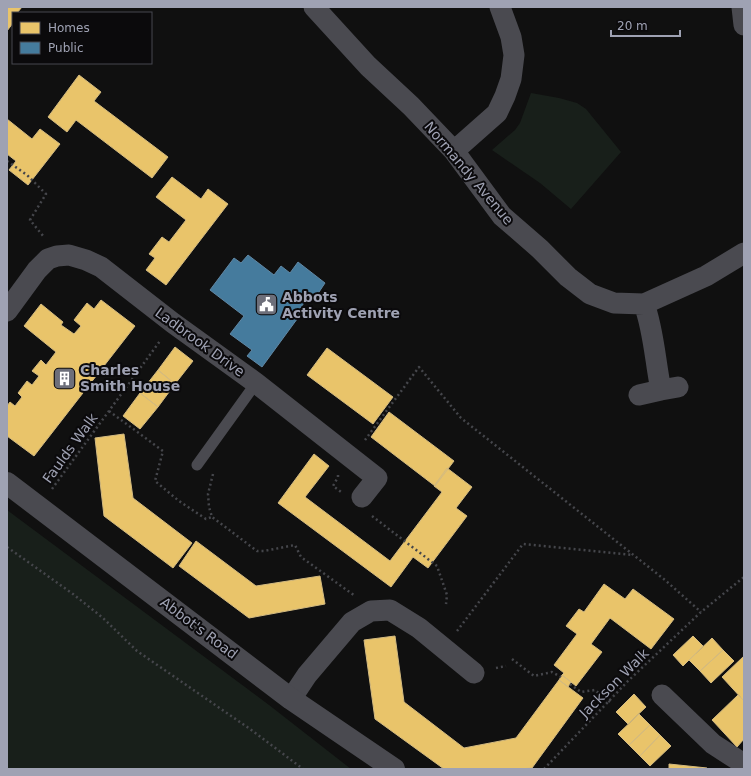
<svg xmlns="http://www.w3.org/2000/svg" width="751" height="776" font-family="'DejaVu Sans',sans-serif">
	<style>
		.green { fill: #181f1a }
		.homes { fill: #e9c46a; stroke: #d3ba80 }
		.public { fill: #457b9d; stroke: #6087a4 }
		.lines { fill: none; stroke-linecap: round; stroke-linejoin: round }
		.path { stroke: #45464b; stroke-width: 2.5; stroke-dasharray: 2 3; stroke-linecap: butt }
		.service { stroke: #4a4a50; stroke-width: 11 }
		.minor { stroke: #4a4a50; stroke-width: 21 }
		.tertiary { stroke: #4a4a50; stroke-width: 22 }
		.labels { text-anchor: middle; dominant-baseline: central; stroke-width: 4; stroke-linejoin: round; paint-order: stroke }
		.street-label { font-size: 14px; fill: #9fa2b3; stroke: #0b0a0c }
		.poi-label { font-size: 14px; font-weight: bold; fill: #9fa2b3; stroke: #0b0a0c; text-anchor: start }
	</style>
	<rect width="100%" height="100%" fill="#101010"/>
	<path class="green" d="M531,93L559,98L577,103L586,109L621,152L571,209L540,183L492,150L515,130L520,123Z
		M7,510L269,705L351,769H7Z"/>
	<path class="homes" d="M7,7H22L17,13H13V23L7,31Z
		M79,75L101,92L94,101L168,157L152,178L76,120L67,132L48,117Z
		M7,119L32,139L40,129L60,144L28,185L9,170L16,161L7,154Z
		M172,177L201,199L208,189L228,204L166,285L146,270L155,258L149,254L162,237L169,242L186,220L156,197Z
		M101,300L135,326L34,456L7,436V406L10,402L15,406L22,397L18,393L27,381L32,385L39,376L32,371L41,360L46,365L56,352L24,326L41,304L63,322L61,325L74,334L81,326L74,320L87,303L94,309Z
		M175,347L193,361L175,384L158,370Z
		M327,348L393,397L373,424L307,375Z
		M158,370L175,384L158,407L140,393Z
		M140,393L158,407L140,429L123,416Z
		M389,412L454,461L435,486L371,437Z
		M124,434L133,498L192,543L173,568L104,516L95,438Z
		M314,454L329,466L305,497L390,561L442,492L434,486L447,468L472,487L456,508L467,516L428,568L413,557L391,587L278,503Z
		M196,541L256,586L320,576L325,604L249,618L179,566Z
		M604,584L625,599L633,589L674,619L651,649L610,618L591,644L602,652L576,686L562,675L564,673L554,665L577,634L566,626L579,609L584,612Z
		M395,636L404,702L464,748L516,738L559,680L583,698L532,768L519,769H444L375,719L364,640Z
		M693,636L703,646L683,666L673,655Z
		M712,638L723,650L700,671L689,660Z
		M723,650L734,661L711,683L700,671Z
		M744,656V701L722,677Z
		M562,675L571,682L568,687L559,680Z
		M634,694L646,707L628,724L616,712Z
		M738,695L744,701V739L737,747L712,720Z
		M639,714L650,725L629,745L618,734Z
		M650,725L660,735L640,756L629,745Z
		M660,735L671,746L650,766L640,756Z
		M669,764L707,768V769H669Z"/>
	<path class="public" d="M248,255L274,275L281,266L290,273L298,262L325,283L315,298L311,294L297,312L300,315L262,367L247,356L252,350L230,334L244,316L210,290L234,258L241,263Z"/>
	<g class="lines">
		<path class="path" d="M7,161L27,175L46,194L30,220L44,237
			M109,411L163,451L155,481L179,501L206,519L212,517
			M365,440L419,367L461,418L665,580L701,612
			M213,474L208,494L209,507L212,517L257,551H264L295,545L301,557L355,596
			M338,475V477L333,486L341,492
			M52,489L160,341
			M372,516L437,566L447,595L446,604
			M7,547L73,594L103,618L137,651L250,729L303,769
			M457,631L523,544L633,555
			M512,659L534,676L552,672L561,677
			M496,668L506,666
			M570,684L581,692L595,690L610,702
			M544,769L628,681L701,612L744,577"/>
		<path class="service" d="M197,465L256,383"/>
		<path class="minor" d="M314,7L368,66L411,106L454,151L502,216L540,249L568,277L590,294L614,303L644,304L706,276L744,253
			M742,7L744,25
			M454,151L497,113L505,96L511,79L514,55L511,37L500,7
			M644,304C654,331 655,361 661,390L678,387
			M7,311L37,270L48,259L57,256L69,255L86,260L101,267L173,323L256,383L377,478L362,497
			M639,395L661,390
			M662,695L713,744L744,764
			M291,699L307,675L352,622L371,611L390,610L419,628L474,673"/>
		<path class="tertiary" d="M7,483L291,699L394,769"/>
	</g>
	<defs>
		<symbol id="civic-square" viewBox="-11 -11 22 22"><rect x="-9" y="-9" width="18" height="18" rx="4" fill="#6d6f7a" stroke="#0b0a0c"/><path d="M-.6-6.5H3V-4.5H.6V-3L4-1V1h2V6H-6V1h2V-1L-.6-3ZM-1.2 2.5V6h2.4V2.5Z" fill="#fff"/></symbol>
		<symbol id="building-square" viewBox="-11 -11 22 22"><rect x="-9" y="-9" width="18" height="18" rx="4" fill="#6d6f7a" stroke="#0b0a0c"/><path d="M-4-6H4V6H1V3H-1V6H-4ZM-2.5-4.3h1.7v1.8h-1.7ZM.8-4.3h1.7v1.8H.8ZM-2.5-1h1.7V.8h-1.7ZM.8-1h1.7V.8H.8Z" fill="#fff"/></symbol>
	</defs>
	<g fill-rule="evenodd">
		<use href="#civic-square" x="254" y="292" width="25" height="25"/>
		<use href="#building-square" x="52" y="366" width="25" height="25"/>
	</g>
	<g class="labels">
		<g class="street-label">
			<text transform="translate(469 173) rotate(50)">Normandy Avenue</text>
			<text transform="translate(200 342) rotate(36)">Ladbrook Drive</text>
			<text transform="translate(70 448) rotate(-54)">Faulds Walk</text>
			<text transform="translate(199 628) rotate(37)">Abbot's Road</text>
			<text transform="translate(614 683) rotate(-45)">Jackson Walk</text>
		</g>
		<g class="poi-label">
			<text x="282" y="297">Abbots<tspan x="282" dy="16">Activity Centre</tspan></text>
			<text x="80" y="370">Charles<tspan x="80" dy="16">Smith House</tspan></text>
		</g>
	</g>
	<rect width="751" height="776" fill="none" stroke="#9fa2b3" stroke-width="16"/>
	<rect x="12" y="12" width="140" height="52" fill="#0b0a0c" stroke="#46474f"/>
	<rect x="20" y="22" width="20" height="12" fill="#e9c46a" stroke="#46474f"/>
	<text x="48" y="32" font-size="12" fill="#9fa2b3">Homes</text>
	<rect x="20" y="42" width="20" height="12" fill="#457b9d" stroke="#46474f"/>
	<text x="48" y="52" font-size="12" fill="#9fa2b3">Public</text>
	<path d="M611 30v6h69v-6" fill="none" stroke="#9fa2b3" stroke-width="2"/>
	<text x="617" y="30" font-size="12" fill="#9fa2b3" stroke="#0b0a0c" stroke-width="3" paint-order="stroke">20 m</text>
</svg>
